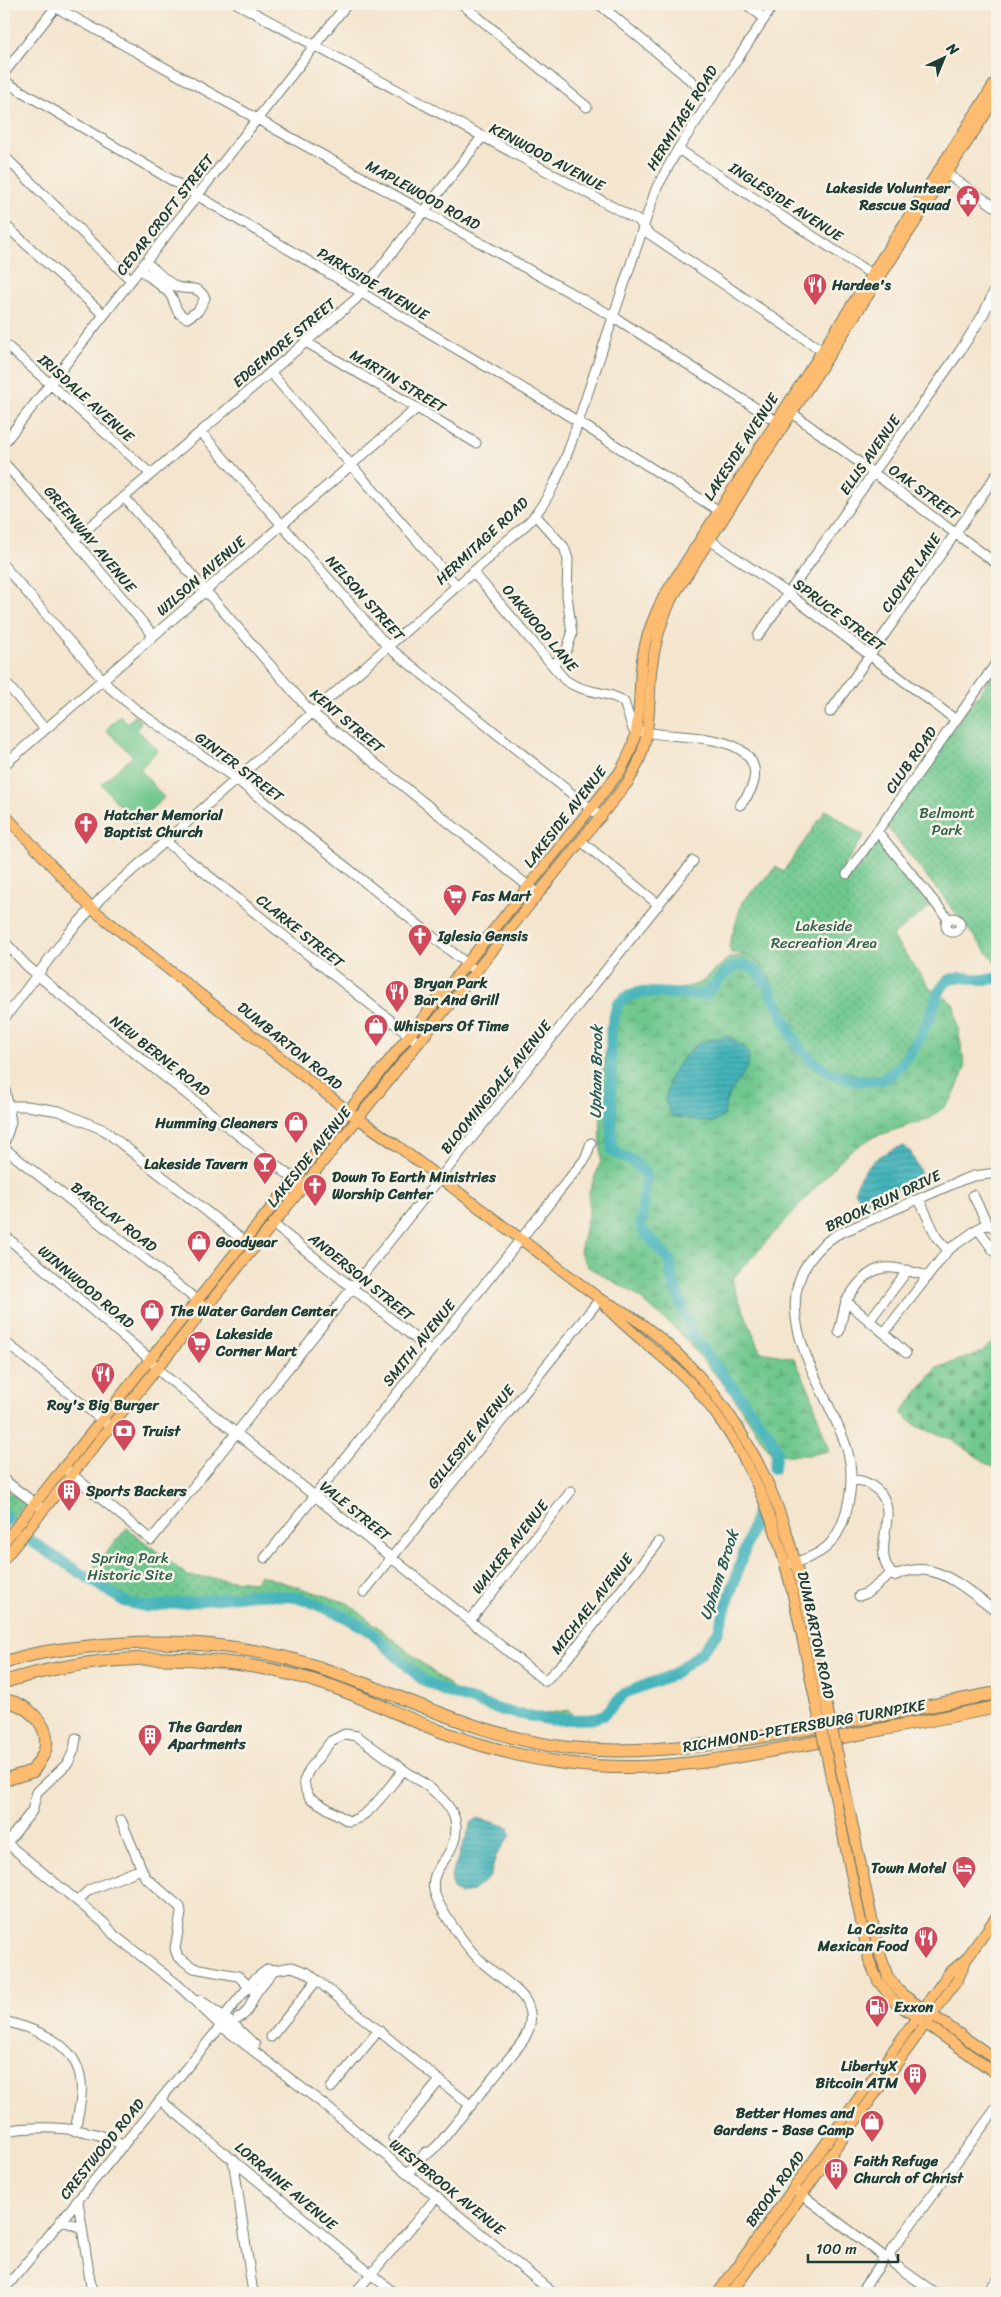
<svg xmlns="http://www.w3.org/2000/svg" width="1001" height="2297" font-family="Sriracha,sans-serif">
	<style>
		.grass { fill: #6fc88e; stroke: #478261 }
		.wetland { fill: url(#wetland-marsh); stroke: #478261 }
		.cemetery { fill: url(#cemetery-stones); stroke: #478261 }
		.park { fill: url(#park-dots); stroke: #478261 }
		.water { fill: url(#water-rules); stroke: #327878 }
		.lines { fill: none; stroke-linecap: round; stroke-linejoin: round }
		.river { stroke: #44b4bb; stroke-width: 11 }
		.minor-casing { stroke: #6a786a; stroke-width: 11 }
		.major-casing { stroke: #6a786a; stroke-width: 12 }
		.highway-casing { stroke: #6a786a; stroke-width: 14 }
		.minor { stroke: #fff; stroke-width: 9 }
		.major { stroke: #fdbc6f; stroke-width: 10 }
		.highway { stroke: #fdbc6f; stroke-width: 12 }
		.major-bridge-casing { stroke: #6a786a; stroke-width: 12; stroke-linecap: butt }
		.major-bridge { stroke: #fdbc6f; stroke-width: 10 }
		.labels { text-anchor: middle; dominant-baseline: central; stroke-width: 5; stroke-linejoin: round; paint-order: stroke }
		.street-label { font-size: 15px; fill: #1f3d34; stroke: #f7f3e8 }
		.poi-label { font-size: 15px; font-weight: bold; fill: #1f3d34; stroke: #f7f3e8; text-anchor: start }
		.park-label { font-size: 15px; fill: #33604a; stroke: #f7f3e8 }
		.water-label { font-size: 16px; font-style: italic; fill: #285b56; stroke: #f7f3e8 }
	</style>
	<defs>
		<pattern id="wetland-marsh" width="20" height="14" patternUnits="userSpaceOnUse" patternTransform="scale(1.25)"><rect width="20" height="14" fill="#6fc88e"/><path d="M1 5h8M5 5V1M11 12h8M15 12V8" fill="none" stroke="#5ba475"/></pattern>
		<pattern id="cemetery-stones" width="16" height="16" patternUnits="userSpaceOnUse" patternTransform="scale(1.25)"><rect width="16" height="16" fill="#6fc88e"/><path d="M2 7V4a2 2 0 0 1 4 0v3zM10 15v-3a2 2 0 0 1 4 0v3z" fill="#5ba475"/></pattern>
		<pattern id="park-dots" width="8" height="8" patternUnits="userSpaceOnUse" patternTransform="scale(1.25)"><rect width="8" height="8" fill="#6fc88e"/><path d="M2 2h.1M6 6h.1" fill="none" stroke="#5ba475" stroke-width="1.8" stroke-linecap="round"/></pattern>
		<pattern id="water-rules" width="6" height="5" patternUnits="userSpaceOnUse" patternTransform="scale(1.25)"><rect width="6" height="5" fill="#44b4bb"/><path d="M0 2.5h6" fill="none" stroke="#389499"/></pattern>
	</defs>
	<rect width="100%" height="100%" fill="#f7f3e8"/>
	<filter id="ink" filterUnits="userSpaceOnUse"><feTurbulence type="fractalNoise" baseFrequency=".02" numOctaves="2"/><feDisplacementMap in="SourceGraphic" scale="10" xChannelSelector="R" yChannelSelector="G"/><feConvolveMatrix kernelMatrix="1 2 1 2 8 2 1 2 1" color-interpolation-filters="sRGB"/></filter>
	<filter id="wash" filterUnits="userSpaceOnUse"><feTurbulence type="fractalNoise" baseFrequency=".0096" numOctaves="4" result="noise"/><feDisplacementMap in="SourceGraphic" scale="20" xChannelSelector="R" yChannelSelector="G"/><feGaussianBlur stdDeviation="1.12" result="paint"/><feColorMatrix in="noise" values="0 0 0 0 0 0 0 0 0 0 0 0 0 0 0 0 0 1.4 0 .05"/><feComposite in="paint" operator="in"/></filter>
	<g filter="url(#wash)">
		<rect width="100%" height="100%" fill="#f4e5ce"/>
		<path class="grass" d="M120,715L127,723L135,716L141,722L137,730L158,750L140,769L164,798L135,823L101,784L133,756L106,730Z"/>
		<path class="wetland" d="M746,954L755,958L903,1056L931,998H947L954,1005L965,1068L952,1100L931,1118L873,1137L847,1153L733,1278L734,1288L761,1352L794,1358L810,1391L829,1451L808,1455H772L730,1392L678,1331L634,1293L588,1267L580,1252L589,1210V1192L601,1161L600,1090L613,1001L627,991L679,989L695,985L703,981L729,958Z"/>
		<path class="cemetery" d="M995,1340L997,1342V1470L951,1439L918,1427L901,1413L937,1368L982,1352Z"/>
		<path class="park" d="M997,669V965L884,823Z
			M826,810L864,836L844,866L855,873L879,839L932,905L892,936L935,994C936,1010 928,1023 918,1035C915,1039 909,1042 907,1046C900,1056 910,1063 892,1074C873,1084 854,1072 836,1070C827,1069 815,1070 806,1066C800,1062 794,1056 792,1049C790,1044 795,1024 795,1016L778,999L768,974L756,960L741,953H731L729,946L742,902L776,867L783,872Z
			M4,1488L25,1505L4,1530Z
			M127,1528L188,1576L255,1582L260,1575L348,1603L464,1697L528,1714H544L568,1710L578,1718L560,1720L516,1716L455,1698L430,1686L405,1665L372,1629L356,1618L305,1603L290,1594H259L232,1599L202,1598L146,1609L88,1573Z"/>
		<path class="water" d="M726,1036C767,1055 744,1069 728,1097C725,1102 725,1110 724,1116L712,1123C698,1119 686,1120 672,1116L665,1100L671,1075L681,1060L700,1042Z
			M904,1146L910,1151L922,1176L916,1182L866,1201L861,1200L855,1191C859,1168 882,1151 904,1146Z
			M478,1818L509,1827L511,1835L496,1856L490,1877L471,1892L460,1894L453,1889L451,1876L472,1822Z"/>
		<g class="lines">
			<path class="river" d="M774,1469L777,1450L769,1434L693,1336L672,1279L670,1261L641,1228L646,1175L634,1162L612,1151L611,1030L617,1005L624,998L640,992L705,995C716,984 726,966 743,965C766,963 786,1031 799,1047C818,1071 849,1085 879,1080C898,1076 919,1040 927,1023C934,1010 935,993 946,982C959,971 982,985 997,977
				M4,1514L9,1520
				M31,1541L125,1602L147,1607L258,1594L301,1598L343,1616L368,1630L420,1678L446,1692L504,1711L551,1720L592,1719L604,1715L625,1693L672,1675L701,1653L718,1632L758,1509"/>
		</g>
	</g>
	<g filter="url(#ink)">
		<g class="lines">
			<defs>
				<path id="minor" d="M50,4L614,317L776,421
					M238,4L639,221L648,233L827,354
					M462,4L587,107
					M599,4L712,98
					M746,4L764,18
					M4,73L58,4
					M4,81L558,409L724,514
					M678,149L876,277
					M4,156L131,280
					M947,174L997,208
					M4,224L104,315
					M140,269C149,277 161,285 169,293C177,303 173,313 187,318L198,311L205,298C197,284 189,291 177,287C167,283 155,269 146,262
					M306,342L476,443
					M4,343L151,474
					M270,372L457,586
					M788,410L997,564
					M201,432L387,646L601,817
					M4,443L347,4
					M4,463L74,540L153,635
					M124,497L311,712L538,894
					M535,515L564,547L568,559L567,595L572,634L567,649L553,666
					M704,536L783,590L956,720
					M74,540L356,299L482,137
					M4,566L109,687L139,712L235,778L472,968
					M473,572L565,680C586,695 608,690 624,702L633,729C663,741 744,728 754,768C757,782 749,795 740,805
					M758,636L960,351L983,315L997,285
					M4,681L45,729
					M830,712L997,474
					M4,765L417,408
					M877,831L949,920
					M165,841L419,1043
					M581,841L659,905
					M847,874L997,662
					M946 925a7 7 0 1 1 14 0a7 7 0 1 1-14 0Z
					M4,941L26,965L60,994L304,1187
					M4,1019L68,934L103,896L489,558C500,544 517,534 530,521C549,500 559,475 569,449L656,189L678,149L774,4
					M4,1084L11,1122L4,1144
					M4,1106H27L59,1111L104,1130L254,1249
					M4,1148L197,1300L205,1311
					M973,1195L988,1225
					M919,1199L937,1238L948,1250L982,1226L990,1225L997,1230
					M274,1225L431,1351
					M978,1229L994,1251
					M4,1235L145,1355L164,1375L545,1681L566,1660L659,1542
					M928,1276C884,1264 873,1260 846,1301L884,1333L948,1250
					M869,1321L908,1270
					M839,1332L846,1301
					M884,1333L906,1353
					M4,1341L107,1424
					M64,1468L151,1540L693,861
					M4,1480L40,1507
					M852,1480C862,1480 868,1482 876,1489C904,1511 867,1551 894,1576C935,1555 965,1590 997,1612
					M265,1558L585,1159L591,1143
					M789,1564C821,1556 837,1545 846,1512C852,1491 853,1470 847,1449C829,1392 768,1318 809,1261C816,1251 825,1242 836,1235L962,1180L974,1176L997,1173
					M364,1592L600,1299
					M859,1596L867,1593L891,1574
					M470,1621L571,1491
					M345,1734L357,1736L404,1770C389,1785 369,1820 348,1821L310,1798L306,1791L304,1781L309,1770L331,1741Z
					M404,1770C436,1792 476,1814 445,1859C437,1869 430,1880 435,1894C441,1912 468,1950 483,1963C496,1975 513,1984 524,1998C535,2015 531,2031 519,2046L438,2145L429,2153L426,2152L408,2173
					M121,1820L145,1877L180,1907L181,1913L175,1949L178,1957L194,1968L238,1976L256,1993
					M4,1841L104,1923L114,1935L177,1984L221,2026L322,2103L553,2293
					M7,1843L32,1811L37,1792L68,1763L74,1750L76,1738
					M77,1901L89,1890L141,1869
					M274,1970L292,1967L308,1973L471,2106
					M200,2000L232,2023L255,2045
					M221,2020L255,1979L268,1969L274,1970C268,1978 261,1985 256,1993C251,2002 249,2014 238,2018
					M4,2021C44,2031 86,2048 81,2096C80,2108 77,2119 75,2131
					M271,2037L317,1980
					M331,2088L379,2030
					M160,2100L394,2293
					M4,2131C38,2125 93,2126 123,2146
					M393,2138L440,2080
					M233,2159L253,2293
					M794,2189L882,2255V2262L860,2293
					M78,2201L92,2293
					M61,2220L82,2228
					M4,2290L221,2026
					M355,2293L437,2197
					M935,2293L894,2264L890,2256L891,2251L997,2107
					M987,2293L997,2280"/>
				<path id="major" d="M4,814L91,908L349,1112L399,1147L600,1299C633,1314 662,1338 688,1364C783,1463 800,1573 826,1702
					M602,1302C630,1335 668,1357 696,1389C778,1484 791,1587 816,1704
					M4,1542L619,773C642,737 638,710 641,669C643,644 652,619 664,596L997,80
					M4,1559L628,782C652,744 648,713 651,672C654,646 661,621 672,598L997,96
					M840,1765L878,1948L888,1977L902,1994L997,2060
					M829,1767L869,1960L878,1981L895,2002L997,2074
					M718,2293L949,1973L966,1959L997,1916
					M731,2293L958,1979L966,1960"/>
				<path id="highway" d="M4,1663C30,1653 56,1650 84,1647C160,1638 237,1642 311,1665C397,1692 478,1737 568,1748C627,1754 683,1748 741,1740C827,1727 912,1709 997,1693
					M4,1682C108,1649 227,1651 331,1686C368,1699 403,1717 440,1731C483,1747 527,1759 573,1764C654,1774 733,1758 812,1743C874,1731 935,1719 997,1707
					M4,1700C26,1704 52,1724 45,1750C43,1757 37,1764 33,1771L4,1780"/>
			</defs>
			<use href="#minor" class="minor-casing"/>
			<use href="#major" class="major-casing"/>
			<use href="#highway" class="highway-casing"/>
			<use href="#minor" class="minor"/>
			<use href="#major" class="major"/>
			<use href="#highway" class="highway"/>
			<defs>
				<path id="major-bridge" d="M826,1702L840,1765
					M816,1704L829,1767"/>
			</defs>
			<use href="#major-bridge" class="major-bridge-casing"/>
			<use href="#major-bridge" class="major-bridge"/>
		</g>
	</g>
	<defs>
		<symbol id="civic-pin" viewBox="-11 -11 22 30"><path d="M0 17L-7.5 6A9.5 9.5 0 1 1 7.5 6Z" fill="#d1495b" stroke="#f7f3e8"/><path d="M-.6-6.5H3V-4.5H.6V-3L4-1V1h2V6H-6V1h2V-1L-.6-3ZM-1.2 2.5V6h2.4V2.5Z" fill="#fff"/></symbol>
		<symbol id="restaurant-pin" viewBox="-11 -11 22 30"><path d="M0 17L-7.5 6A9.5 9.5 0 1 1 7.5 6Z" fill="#d1495b" stroke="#f7f3e8"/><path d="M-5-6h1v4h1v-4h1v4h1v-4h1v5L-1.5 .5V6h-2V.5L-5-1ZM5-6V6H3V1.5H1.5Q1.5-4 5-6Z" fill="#fff"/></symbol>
		<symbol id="church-pin" viewBox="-11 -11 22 30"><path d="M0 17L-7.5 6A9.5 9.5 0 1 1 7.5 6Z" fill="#d1495b" stroke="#f7f3e8"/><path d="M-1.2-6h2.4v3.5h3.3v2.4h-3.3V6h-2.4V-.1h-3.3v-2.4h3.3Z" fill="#fff"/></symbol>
		<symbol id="supermarket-pin" viewBox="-11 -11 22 30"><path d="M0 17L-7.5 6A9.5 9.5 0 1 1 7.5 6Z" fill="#d1495b" stroke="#f7f3e8"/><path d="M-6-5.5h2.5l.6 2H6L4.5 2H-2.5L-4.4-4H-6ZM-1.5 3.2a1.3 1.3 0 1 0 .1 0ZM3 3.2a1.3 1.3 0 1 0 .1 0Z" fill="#fff"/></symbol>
		<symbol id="shop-pin" viewBox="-11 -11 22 30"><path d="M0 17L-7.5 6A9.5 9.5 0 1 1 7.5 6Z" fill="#d1495b" stroke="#f7f3e8"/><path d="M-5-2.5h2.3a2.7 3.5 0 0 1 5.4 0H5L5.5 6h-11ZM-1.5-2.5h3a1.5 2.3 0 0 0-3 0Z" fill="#fff"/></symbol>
		<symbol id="bar-pin" viewBox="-11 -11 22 30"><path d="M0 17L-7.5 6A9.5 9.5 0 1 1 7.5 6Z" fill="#d1495b" stroke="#f7f3e8"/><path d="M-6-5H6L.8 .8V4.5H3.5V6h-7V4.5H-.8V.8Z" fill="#fff"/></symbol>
		<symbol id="bank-pin" viewBox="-11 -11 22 30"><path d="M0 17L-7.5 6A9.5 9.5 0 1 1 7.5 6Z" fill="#d1495b" stroke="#f7f3e8"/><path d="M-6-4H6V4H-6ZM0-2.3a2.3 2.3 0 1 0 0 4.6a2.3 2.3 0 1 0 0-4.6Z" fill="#fff"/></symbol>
		<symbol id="building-pin" viewBox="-11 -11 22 30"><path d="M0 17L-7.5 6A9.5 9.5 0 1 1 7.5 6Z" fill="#d1495b" stroke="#f7f3e8"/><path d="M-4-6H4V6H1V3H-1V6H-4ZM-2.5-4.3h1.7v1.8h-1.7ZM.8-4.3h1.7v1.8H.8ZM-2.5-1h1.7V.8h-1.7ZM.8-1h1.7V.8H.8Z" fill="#fff"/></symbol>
		<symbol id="hotel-pin" viewBox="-11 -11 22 30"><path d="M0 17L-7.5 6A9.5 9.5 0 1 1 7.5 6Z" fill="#d1495b" stroke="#f7f3e8"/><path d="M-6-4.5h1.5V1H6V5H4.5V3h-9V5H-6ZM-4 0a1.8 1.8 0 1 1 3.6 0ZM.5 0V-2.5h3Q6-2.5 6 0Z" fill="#fff"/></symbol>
		<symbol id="fuel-pin" viewBox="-11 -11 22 30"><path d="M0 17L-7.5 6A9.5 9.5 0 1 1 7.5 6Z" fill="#d1495b" stroke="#f7f3e8"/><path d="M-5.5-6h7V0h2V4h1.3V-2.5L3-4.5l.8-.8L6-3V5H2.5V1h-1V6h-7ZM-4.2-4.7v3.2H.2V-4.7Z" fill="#fff"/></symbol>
	</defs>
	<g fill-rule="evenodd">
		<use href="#civic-pin" x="954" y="183" width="28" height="38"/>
		<use href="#restaurant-pin" x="801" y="271" width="28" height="38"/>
		<use href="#church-pin" x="72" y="810" width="28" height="38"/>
		<use href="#supermarket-pin" x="441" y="882" width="28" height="38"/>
		<use href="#church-pin" x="406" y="922" width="28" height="38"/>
		<use href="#restaurant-pin" x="383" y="978" width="28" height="38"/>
		<use href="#shop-pin" x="362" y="1012" width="28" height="38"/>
		<use href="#shop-pin" x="282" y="1109" width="28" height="38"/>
		<use href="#bar-pin" x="251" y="1150" width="28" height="38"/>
		<use href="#church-pin" x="301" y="1172" width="28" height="38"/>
		<use href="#shop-pin" x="185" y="1228" width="28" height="38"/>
		<use href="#shop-pin" x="138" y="1297" width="28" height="38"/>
		<use href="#supermarket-pin" x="185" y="1329" width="28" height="38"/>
		<use href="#restaurant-pin" x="89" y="1360" width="28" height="38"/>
		<use href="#bank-pin" x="110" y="1417" width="28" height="38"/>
		<use href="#building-pin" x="55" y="1477" width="28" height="38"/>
		<use href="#building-pin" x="136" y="1722" width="28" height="38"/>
		<use href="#hotel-pin" x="950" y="1854" width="28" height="38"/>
		<use href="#restaurant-pin" x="912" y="1924" width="28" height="38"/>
		<use href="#fuel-pin" x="863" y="1993" width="28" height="38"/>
		<use href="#building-pin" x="901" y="2061" width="28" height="38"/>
		<use href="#shop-pin" x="858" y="2108" width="28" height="38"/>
		<use href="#building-pin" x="822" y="2156" width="28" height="38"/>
	</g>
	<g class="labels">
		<g class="street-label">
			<text transform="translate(682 118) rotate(-58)">HERMITAGE ROAD</text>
			<text transform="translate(547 157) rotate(28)">KENWOOD AVENUE</text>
			<text transform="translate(423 195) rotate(29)">MAPLEWOOD ROAD</text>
			<text transform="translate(786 202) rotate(33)">INGLESIDE AVENUE</text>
			<text transform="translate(165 215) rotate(-52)">CEDAR CROFT STREET</text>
			<text transform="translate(373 284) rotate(31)">PARKSIDE AVENUE</text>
			<text transform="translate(284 343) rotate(-40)">EDGEMORE STREET</text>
			<text transform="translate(398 381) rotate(31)">MARTIN STREET</text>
			<text transform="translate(86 398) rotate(42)">IRISDALE AVENUE</text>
			<text transform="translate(741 447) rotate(-57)">LAKESIDE AVENUE</text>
			<text transform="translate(870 455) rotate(-55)">ELLIS AVENUE</text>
			<text transform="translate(924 492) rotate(36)">OAK STREET</text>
			<text transform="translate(90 539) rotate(50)">GREENWAY AVENUE</text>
			<text transform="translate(482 541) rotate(-43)">HERMITAGE ROAD</text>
			<text transform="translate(911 573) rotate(-55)">CLOVER LANE</text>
			<text transform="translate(201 576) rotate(-41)">WILSON AVENUE</text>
			<text transform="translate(365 598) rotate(48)">NELSON STREET</text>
			<text transform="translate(839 615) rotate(37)">SPRUCE STREET</text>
			<text transform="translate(540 628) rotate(50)">OAKWOOD LANE</text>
			<text transform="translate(347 721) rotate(40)">KENT STREET</text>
			<text transform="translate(911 760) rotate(-55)">CLUB ROAD</text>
			<text transform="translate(239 767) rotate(37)">GINTER STREET</text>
			<text transform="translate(565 817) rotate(-52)">LAKESIDE AVENUE</text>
			<text transform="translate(300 931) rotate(39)">CLARKE STREET</text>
			<text transform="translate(290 1046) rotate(39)">DUMBARTON ROAD</text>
			<text transform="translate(160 1056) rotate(38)">NEW BERNE ROAD</text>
			<text transform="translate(496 1087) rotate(-51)">BLOOMINGDALE AVENUE</text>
			<text transform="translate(309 1157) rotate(-51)">LAKESIDE AVENUE</text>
			<text transform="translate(883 1201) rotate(-25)">BROOK RUN DRIVE</text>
			<text transform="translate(114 1217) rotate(38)">BARCLAY ROAD</text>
			<text transform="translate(361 1277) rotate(39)">ANDERSON STREET</text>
			<text transform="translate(86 1287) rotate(40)">WINNWOOD ROAD</text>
			<text transform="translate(419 1343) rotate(-51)">SMITH AVENUE</text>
			<text transform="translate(471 1437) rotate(-51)">GILLESPIE AVENUE</text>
			<text transform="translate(355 1511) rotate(39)">VALE STREET</text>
			<text transform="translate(510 1547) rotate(-52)">WALKER AVENUE</text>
			<text transform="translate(592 1604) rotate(-52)">MICHAEL AVENUE</text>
			<text transform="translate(816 1635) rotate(78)">DUMBARTON ROAD</text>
			<text transform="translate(804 1726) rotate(-10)">RICHMOND-PETERSBURG TURNPIKE</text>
			<text transform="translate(102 2149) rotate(-51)">CRESTWOOD ROAD</text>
			<text transform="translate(286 2186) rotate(40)">LORRAINE AVENUE</text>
			<text transform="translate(447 2187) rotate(39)">WESTBROOK AVENUE</text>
			<text transform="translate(775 2189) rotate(-54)">BROOK ROAD</text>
		</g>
		<g class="poi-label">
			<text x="950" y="188" text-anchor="end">Lakeside Volunteer<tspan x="950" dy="17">Rescue Squad</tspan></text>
			<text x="832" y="285">Hardee's</text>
			<text x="104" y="815">Hatcher Memorial<tspan x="104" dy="17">Baptist Church</tspan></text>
			<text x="472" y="896">Fas Mart</text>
			<text x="438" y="936">Iglesia Gensis</text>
			<text x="414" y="983">Bryan Park<tspan x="414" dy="17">Bar And Grill</tspan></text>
			<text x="394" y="1026">Whispers Of Time</text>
			<text x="278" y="1123" text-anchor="end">Humming Cleaners</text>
			<text x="248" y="1164" text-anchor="end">Lakeside Tavern</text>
			<text x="332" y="1177">Down To Earth Ministries<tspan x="332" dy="17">Worship Center</tspan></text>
			<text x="216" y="1242">Goodyear</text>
			<text x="170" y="1311">The Water Garden Center</text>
			<text x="216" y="1334">Lakeside<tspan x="216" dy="17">Corner Mart</tspan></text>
			<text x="103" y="1405" text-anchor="middle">Roy's Big Burger</text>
			<text x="142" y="1431">Truist</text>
			<text x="86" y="1491">Sports Backers</text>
			<text x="168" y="1727">The Garden<tspan x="168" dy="17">Apartments</tspan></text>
			<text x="946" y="1868" text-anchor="end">Town Motel</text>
			<text x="908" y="1929" text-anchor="end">La Casita<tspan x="908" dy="17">Mexican Food</tspan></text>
			<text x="894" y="2007">Exxon</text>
			<text x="898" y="2066" text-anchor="end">LibertyX<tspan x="898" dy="17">Bitcoin ATM</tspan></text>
			<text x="854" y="2113" text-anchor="end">Better Homes and<tspan x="854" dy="17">Gardens - Base Camp</tspan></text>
			<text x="854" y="2161">Faith Refuge<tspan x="854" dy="17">Church of Christ</tspan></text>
		</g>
		<g class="park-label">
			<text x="947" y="813">Belmont<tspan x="947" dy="17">Park</tspan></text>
			<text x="824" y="926">Lakeside<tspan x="824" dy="17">Recreation Area</tspan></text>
			<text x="130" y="1558">Spring Park<tspan x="130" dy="17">Historic Site</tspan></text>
		</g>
		<g class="water-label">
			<text transform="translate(596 1072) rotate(-89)">Upham Brook</text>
			<text transform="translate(719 1575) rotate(-72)">Upham Brook</text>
		</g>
	</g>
	<rect width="1001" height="2297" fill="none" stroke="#f7f3e8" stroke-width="20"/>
	<g transform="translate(944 58) rotate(44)" stroke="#f7f3e8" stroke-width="4" paint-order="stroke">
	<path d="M0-4L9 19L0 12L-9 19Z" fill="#1f3d34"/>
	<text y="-8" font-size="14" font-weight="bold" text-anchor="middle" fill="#1f3d34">N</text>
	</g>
	<path d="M808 2254v8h90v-8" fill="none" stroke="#1f3d34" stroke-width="2.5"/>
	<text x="816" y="2254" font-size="15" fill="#1f3d34" stroke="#f7f3e8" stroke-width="4" paint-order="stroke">100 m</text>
</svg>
